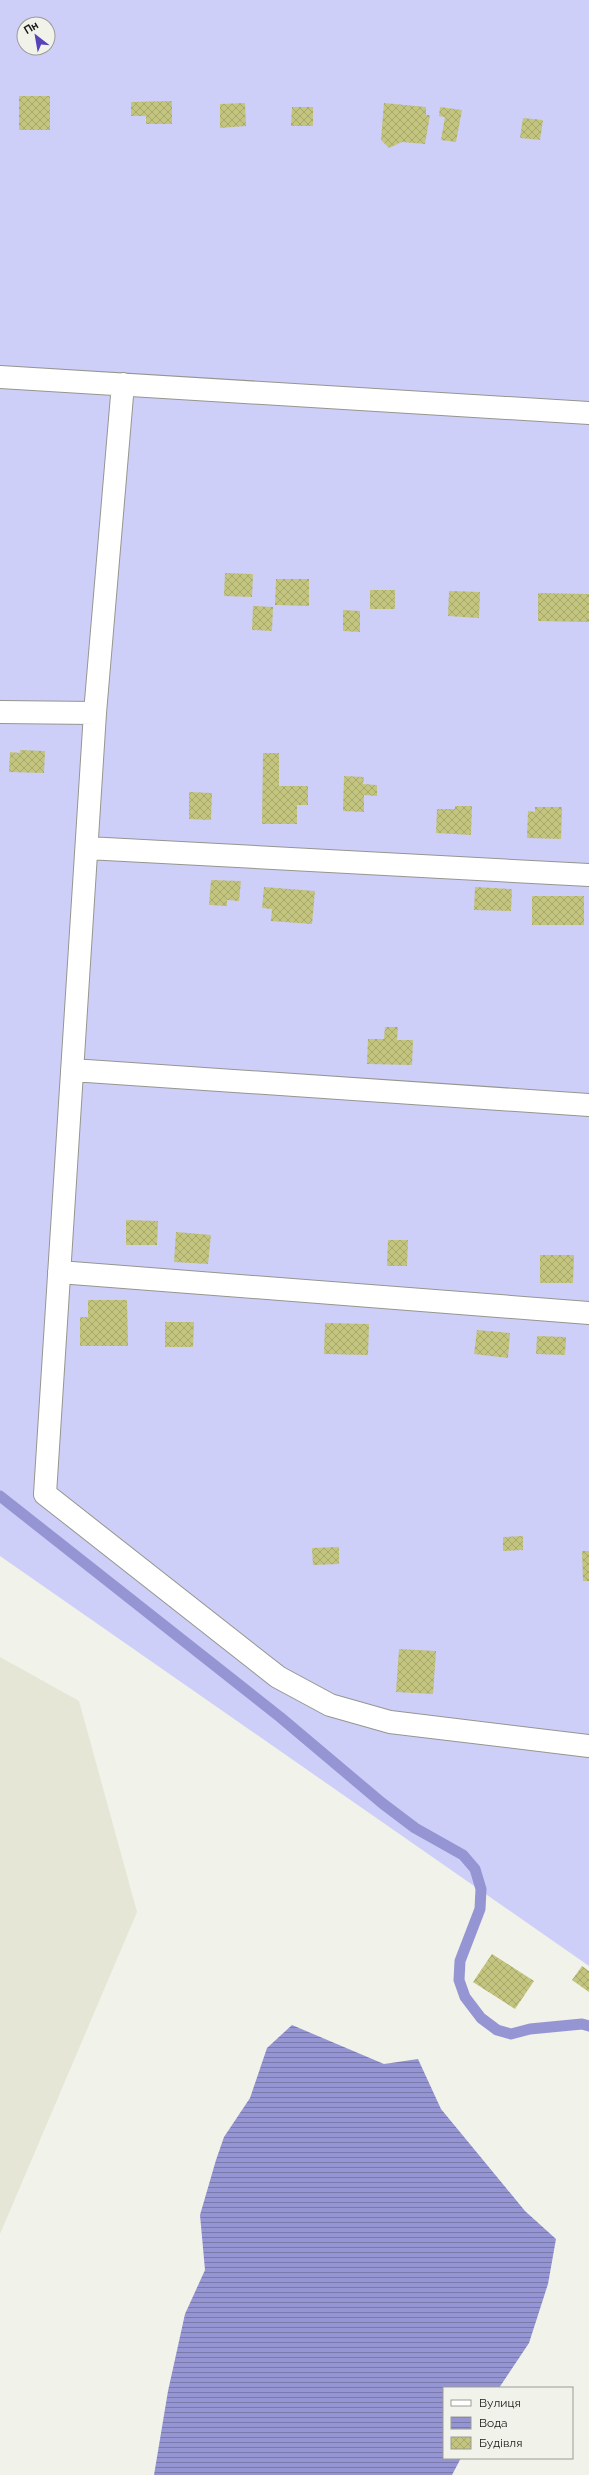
<svg xmlns="http://www.w3.org/2000/svg" width="589" height="2475" font-family="Raleway,sans-serif">
	<style>
		.built { fill: #e5e6d6 }
		.garden { fill: #cecff9; fill-rule: evenodd }
		.water { fill: url(#water-rules) }
		.lines { fill: none; stroke-linecap: round; stroke-linejoin: round }
		.stream { stroke: #9695d4; stroke-width: 11 }
		.building { fill: url(#building-cross-hatch) }
		.minor-casing { stroke: #95968e; stroke-width: 24 }
		.minor { stroke: #fff; stroke-width: 22 }
	</style>
	<defs>
		<pattern id="water-rules" width="6" height="5" patternUnits="userSpaceOnUse"><rect width="6" height="5" fill="#9695d4"/><path d="M0 2.5h6" fill="none" stroke="#7a79ab"/></pattern>
		<pattern id="building-cross-hatch" width="8" height="8" patternUnits="userSpaceOnUse"><rect width="8" height="8" fill="#c3c47d"/><path d="M0 0l8 8M0 8l8-8" fill="none" stroke="#a7a86b"/></pattern>
	</defs>
	<rect width="100%" height="100%" fill="#f1f2ea"/>
	<path class="built" d="M0,1657L79,1701L137,1912L0,2234Z"/>
	<path class="garden" d="M0,0H589V1966L0,1556ZM24,24H48V48H24Z"/>
	<path class="water" d="M292,2025L384,2064L418,2059L441,2109L525,2211L556,2239L548,2284L529,2343L499,2388H444V2458H461L452,2475H154L168,2391L185,2314L205,2270L200,2215L216,2160L224,2137L250,2098L267,2048Z"/>
	<g class="lines">
		<path class="stream" d="M0,1496L280,1717L382,1803L415,1828L463,1855L475,1869L481,1889L480,1909L460,1961L459,1980L465,1997L481,2018L497,2030L511,2034L530,2029L582,2024L589,2026"/>
	</g>
	<path class="building" d="M19,96H50V130H19Z
		M172,101V124H146V116H131V102Z
		M245,103L246,126L220,128V104Z
		M384,103L426,107V115H430L425,144L402,142L389,148L381,140Z
		M292,107H313V126H291Z
		M440,107L462,110L456,142L441,140L445,117L439,116Z
		M523,118L543,120L540,140L520,138Z
		M225,573L253,574L252,597L224,596Z
		M276,579H309V606L275,605Z
		M370,590H395V609H370Z
		M449,591L480,592L479,618L448,616Z
		M538,593L589,594V622L538,621Z
		M253,606L273,607L272,631L252,630Z
		M343,610L360,611V632L343,631Z
		M20,750L45,751L44,773L9,772L10,752L20,753Z
		M263,753H279V786H308V805H297V824H262Z
		M344,776L364,777L363,784L377,785V796L364,795V812L343,811Z
		M189,792L212,793L211,820L189,819Z
		M455,806H472L471,835L436,833L437,809H455Z
		M535,807H562L561,839L527,838L528,811L535,812Z
		M211,880L241,881L239,901L227,900V906L209,905Z
		M264,887L315,891L312,924L271,921L272,909L262,908Z
		M475,887L512,889L511,911L474,910Z
		M532,896H584V925H532Z
		M385,1027H398L397,1040H413L412,1065L367,1064L368,1039H384Z
		M126,1220L158,1221L157,1245H126Z
		M176,1232L211,1235L208,1264L174,1262Z
		M388,1240H408L407,1266H387Z
		M540,1255H574L573,1283H540Z
		M88,1300H127L128,1346H80V1317H88Z
		M165,1322H194L193,1347H165Z
		M325,1323L369,1324L368,1355L324,1354Z
		M477,1330L510,1333L508,1358L474,1354Z
		M537,1336L566,1337L565,1355L536,1354Z
		M523,1536V1550L503,1551V1537Z
		M339,1547V1564L313,1565L312,1548Z
		M582,1551H589V1581H583Z
		M399,1649L436,1651L433,1694L396,1692Z
		M492,1954L534,1981L515,2009L473,1982Z
		M582,1966L589,1971V1992L572,1980Z"/>
	<g class="lines">
		<defs>
			<path id="minor" d="M0,377L589,413
				M123,384L95,713L45,1494L278,1677L330,1705L390,1722L589,1746
				M0,712L95,713
				M87,848L589,875
				M72,1070L589,1105
				M59,1272L589,1313"/>
		</defs>
		<use href="#minor" class="minor-casing"/>
		<use href="#minor" class="minor"/>
	</g>
	<rect x="443" y="2387" width="130" height="72" fill="#f1f2ea" stroke="#9b9c96"/>
	<rect x="451" y="2400" width="20" height="6" fill="#ffffff" stroke="#9b9c96"/>
	<text x="479" y="2407" font-size="12" fill="#1a1a18">Вулиця</text>
	<rect x="451" y="2417" width="20" height="12" fill="url(#water-rules)" stroke="#9b9c96"/>
	<text x="479" y="2427" font-size="12" fill="#1a1a18">Вода</text>
	<rect x="451" y="2437" width="20" height="12" fill="url(#building-cross-hatch)" stroke="#9b9c96"/>
	<text x="479" y="2447" font-size="12" fill="#1a1a18">Будівля</text>
	<g transform="translate(36 36) rotate(329)"><circle r="19" fill="#f1f2ea" stroke="#9b9c96"/>
	<path d="M0-3L7 15L0 10L-7 15Z" fill="#5643ba"/>
	<text y="-6" font-size="11" font-weight="bold" text-anchor="middle" fill="#1a1a18">Пн</text>
	</g>
</svg>
